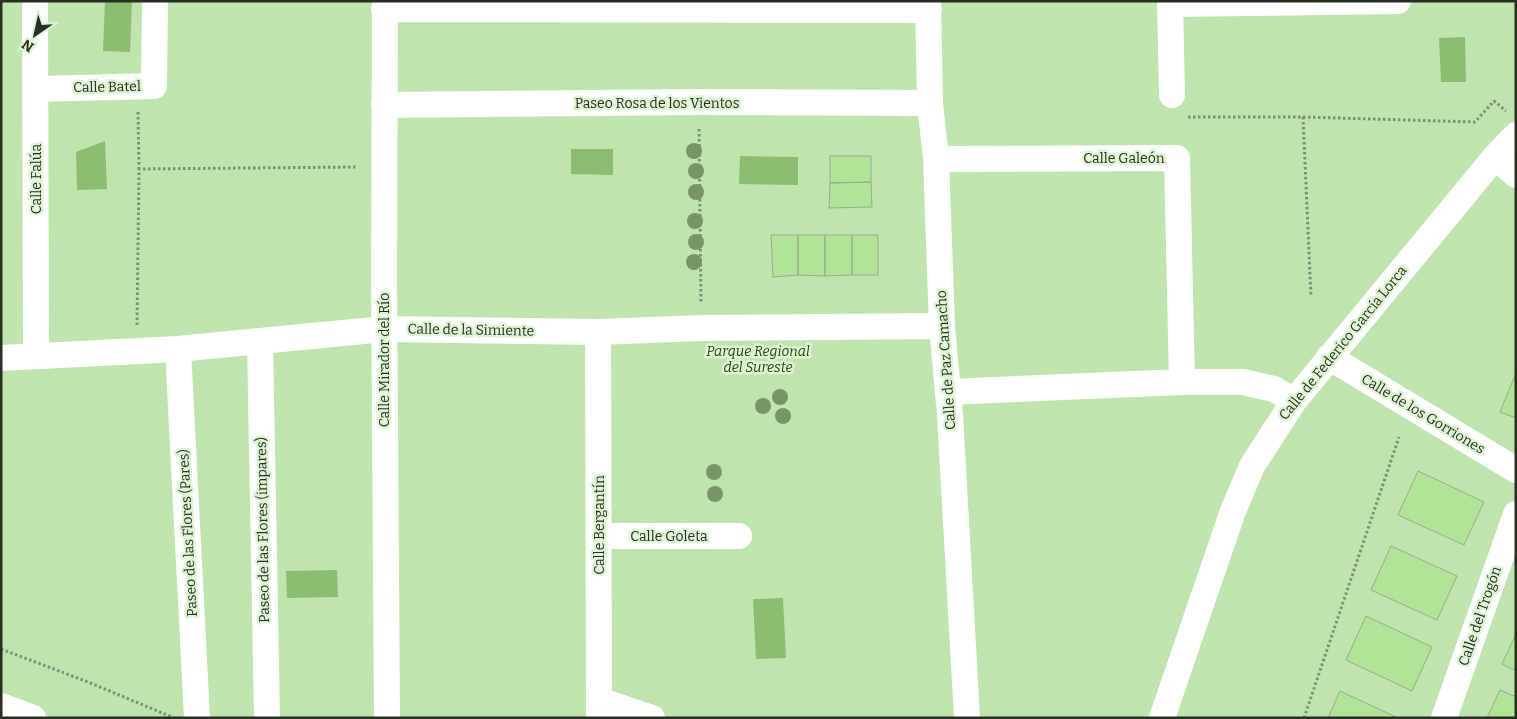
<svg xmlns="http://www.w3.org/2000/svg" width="1517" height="719" font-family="Bitter,serif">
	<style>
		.green { fill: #c0e4ad }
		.water { fill: #8cbd70 }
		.building { fill: #b1e496; stroke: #98ac8e }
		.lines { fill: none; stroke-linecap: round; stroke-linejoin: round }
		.path { stroke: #7f8e78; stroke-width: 3; stroke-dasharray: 2.5 2.5; stroke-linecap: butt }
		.street { stroke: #fff; stroke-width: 26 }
		.tree { fill: #799469 }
		.labels { text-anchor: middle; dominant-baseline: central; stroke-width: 5; stroke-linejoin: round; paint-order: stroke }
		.street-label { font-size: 14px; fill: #272f23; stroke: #def4d4 }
		.park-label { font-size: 14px; font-style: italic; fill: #274611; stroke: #def4d4 }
	</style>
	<rect width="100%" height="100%" fill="#def4d4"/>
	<path class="green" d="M1,1H1516V718H1Z"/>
	<path class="water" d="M105,1H132L130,52L103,51Z
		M1465,37L1466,82H1441L1439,38Z
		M105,141L107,189L77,190L76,152Z
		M571,149H613V175L571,174Z
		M740,156L798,157V185L739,184Z
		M337,570L338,597L287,598L286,571Z
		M783,598L786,658L756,659L753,599Z"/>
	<path class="building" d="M830,156H871V182L830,183Z
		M871,182L872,207L829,208L830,183Z
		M771,235H798V275L773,277Z
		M798,235H825V276L798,275Z
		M825,235H852V275L825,276Z
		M852,235H878V275H852Z
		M1516,373V418L1500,412Z
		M1418,471L1484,502L1464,545L1398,515Z
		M1391,546L1457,576L1437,620L1371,590Z
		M1366,616L1432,647L1412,691L1346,660Z
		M1516,634V671L1502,664Z
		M1500,690L1516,697V718H1487Z
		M1340,691L1398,718H1328Z"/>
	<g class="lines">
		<path class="path" d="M138,112L139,169
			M1188,117H1303L1475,122L1494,101L1506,111
			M1303,117L1311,297
			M699,129L701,302
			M137,325L139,169L358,167
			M1,649L88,682L172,717
			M1304,718L1399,437"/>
		<path class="street" d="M35,1L36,356
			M385,1L384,277L387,718
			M928,1L930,103L936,159L942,326L950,415L967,718
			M1170,1L1172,95
			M1170,4L1398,1
			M384,9L929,10
			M36,89L154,86L155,1
			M384,105L699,102L930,103
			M1495,157L1516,175
			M936,159L1177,158L1182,382
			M598,332L599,718
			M260,341L267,718
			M178,349L197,718
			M1329,357L1516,470
			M1,358L178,349L384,329L598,332L702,328L942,326
			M948,392L1182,382H1243L1274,389L1294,401
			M599,536H739
			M599,700L652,718
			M1,706L33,718
			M1162,718L1233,511L1252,466L1294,401L1495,157L1516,135
			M1444,718L1516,514"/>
	</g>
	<g class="tree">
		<circle cx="694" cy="151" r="8"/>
		<circle cx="696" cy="171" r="8"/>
		<circle cx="696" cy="192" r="8"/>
		<circle cx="695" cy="221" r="8"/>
		<circle cx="696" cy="242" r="8"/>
		<circle cx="694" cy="262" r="8"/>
		<circle cx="780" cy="397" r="8"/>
		<circle cx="763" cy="406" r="8"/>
		<circle cx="783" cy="416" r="8"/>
		<circle cx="714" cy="472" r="8"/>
		<circle cx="715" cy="494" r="8"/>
	</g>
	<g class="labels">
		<g class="street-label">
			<text transform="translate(107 87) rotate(-1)">Calle Batel</text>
			<text x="657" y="103">Paseo Rosa de los Vientos</text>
			<text x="1124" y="158">Calle Galeón</text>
			<text transform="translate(36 179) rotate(-90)">Calle Falúa</text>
			<text transform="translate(471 330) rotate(1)">Calle de la Simiente</text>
			<text transform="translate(1343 343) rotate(-51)">Calle de Federico García Lorca</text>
			<text transform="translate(384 360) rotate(-90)">Calle Mirador del Río</text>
			<text transform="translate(946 360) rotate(-94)">Calle de Paz Camacho</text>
			<text transform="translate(1423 414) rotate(31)">Calle de los Gorriones</text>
			<text transform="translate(599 525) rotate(-90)">Calle Bergantín</text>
			<text transform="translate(263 530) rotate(-91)">Paseo de las Flores (impares)</text>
			<text transform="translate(188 533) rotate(-93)">Paseo de las Flores (Pares)</text>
			<text x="669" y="536">Calle Goleta</text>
			<text transform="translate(1480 616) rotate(-71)">Calle del Trogón</text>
		</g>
		<g class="park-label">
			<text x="758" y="351">Parque Regional<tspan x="758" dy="16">del Sureste</tspan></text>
		</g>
	</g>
	<rect width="1517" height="719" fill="none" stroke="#272f23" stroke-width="5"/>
	<g transform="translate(35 35) rotate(214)" stroke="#def4d4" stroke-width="4" paint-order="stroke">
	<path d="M0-4L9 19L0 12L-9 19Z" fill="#272f23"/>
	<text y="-8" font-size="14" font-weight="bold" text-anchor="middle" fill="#272f23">N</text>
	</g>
</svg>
